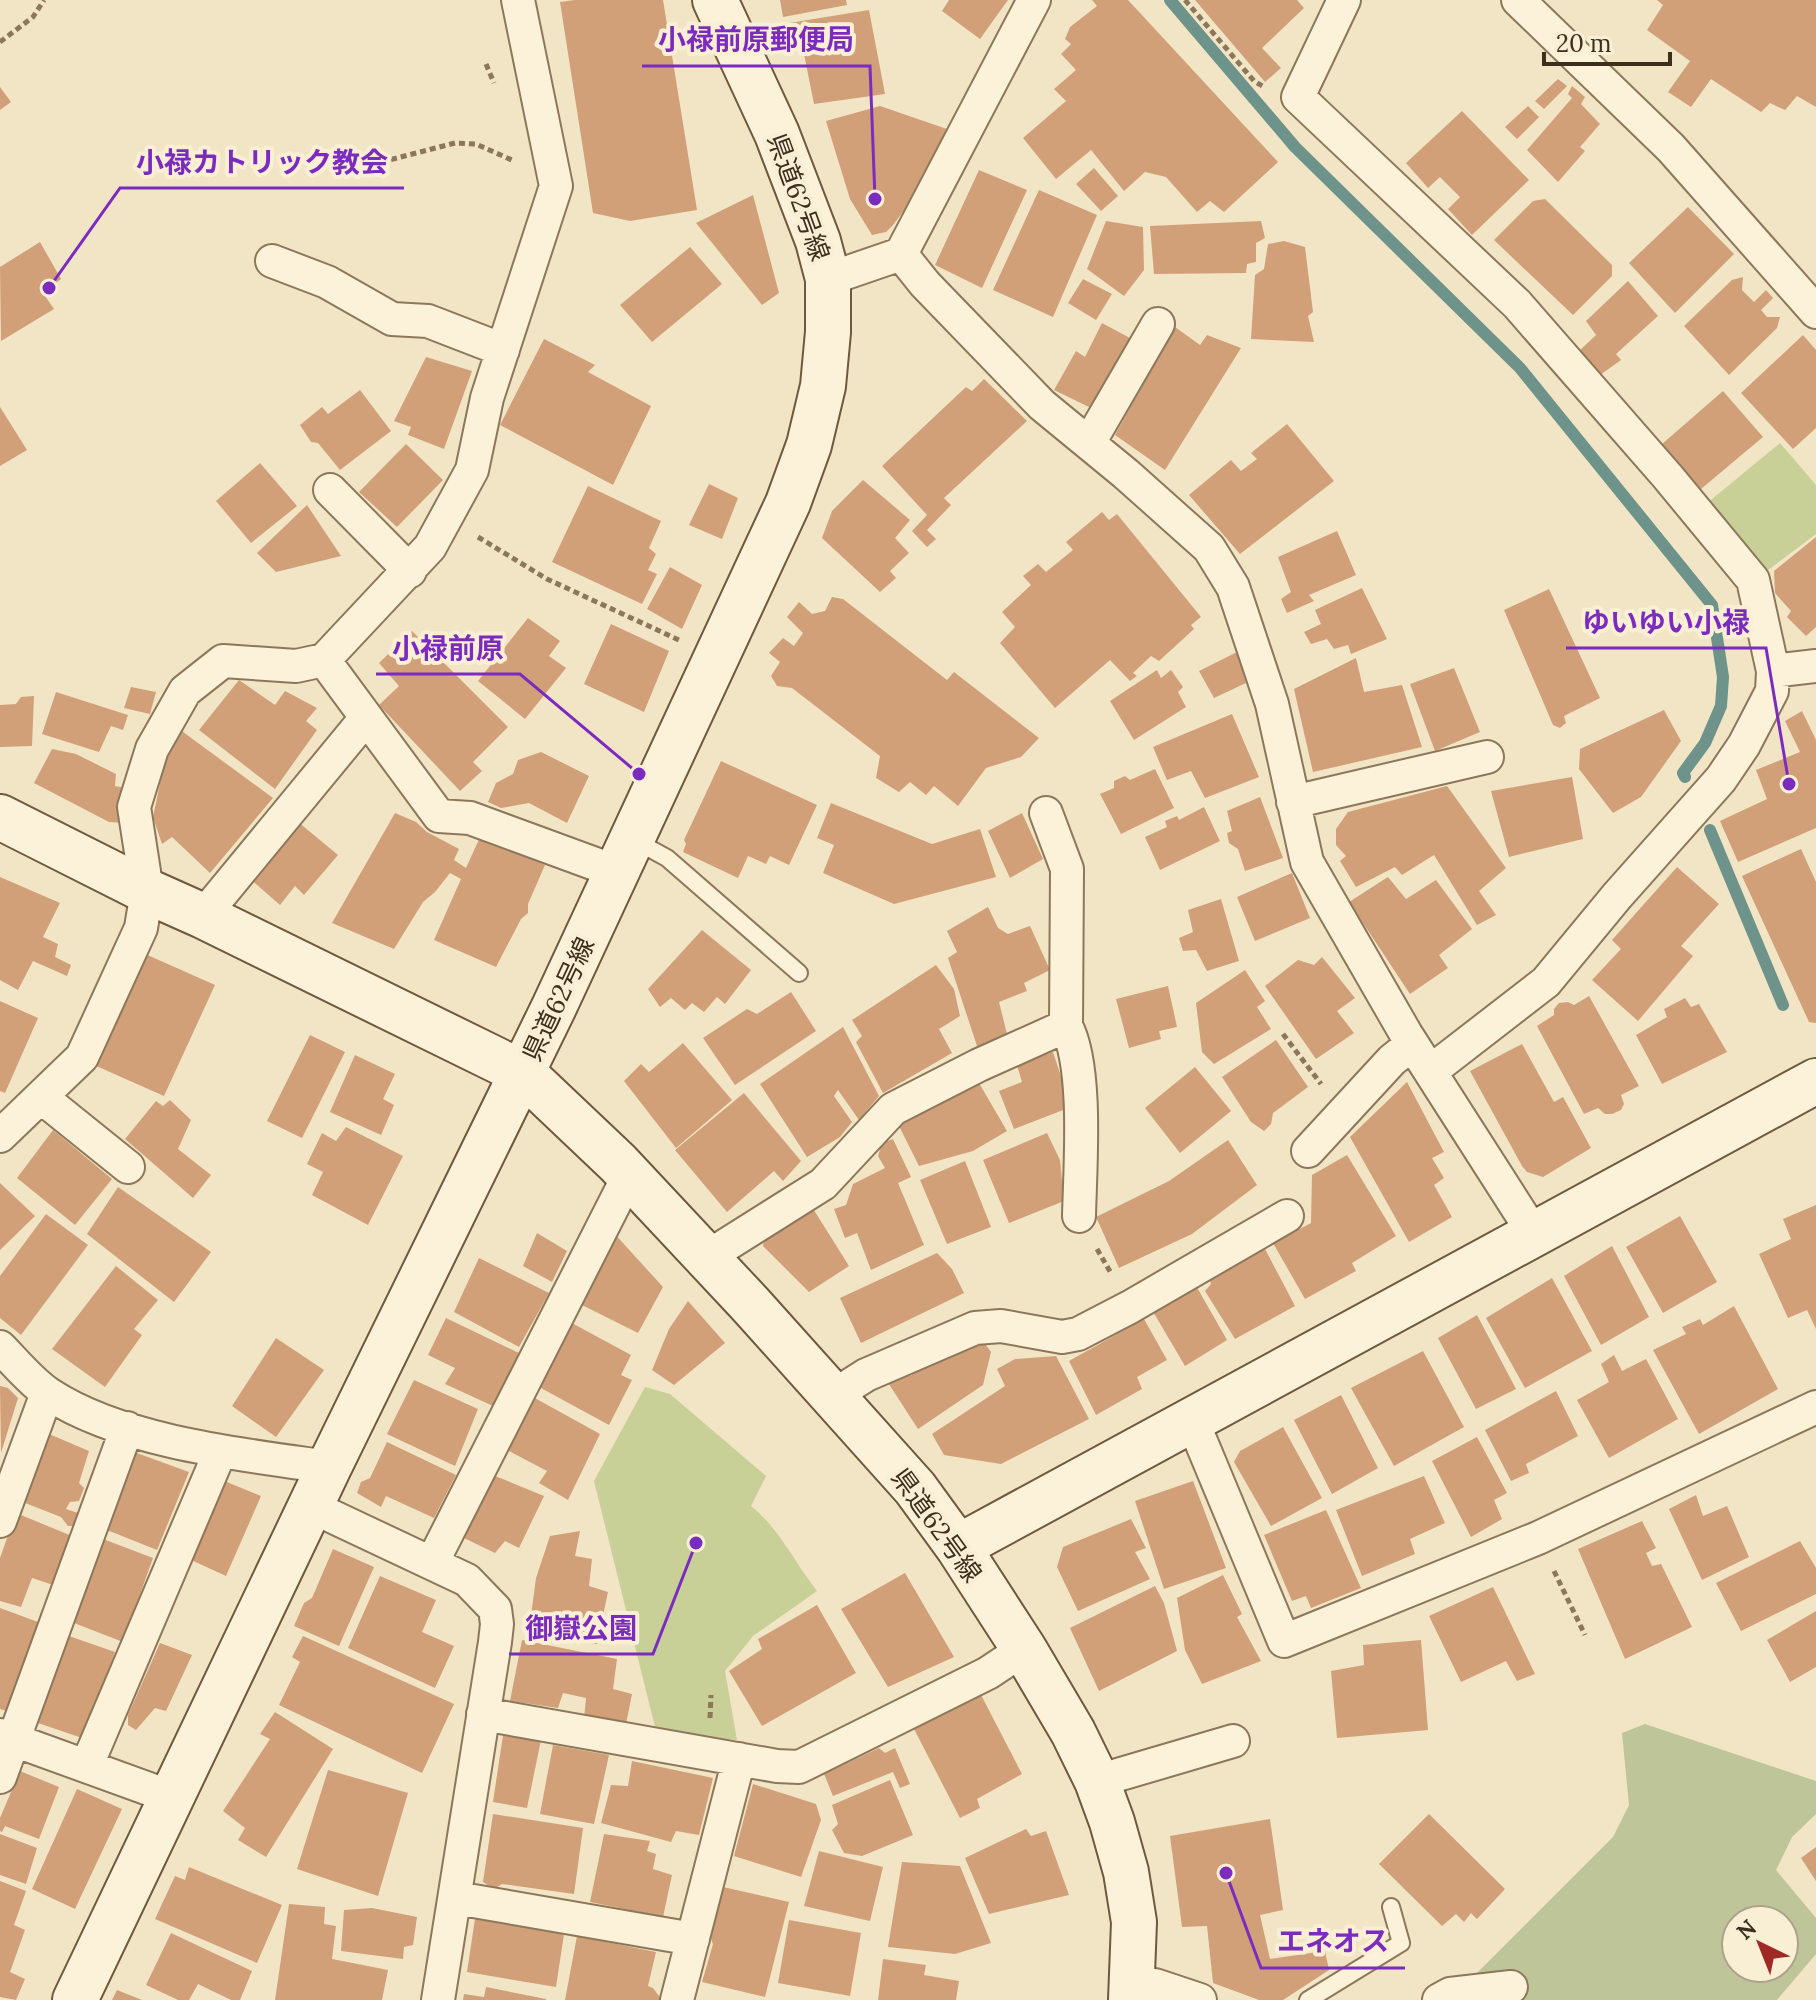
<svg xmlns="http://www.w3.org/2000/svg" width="1816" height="2000" font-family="Lora,'Noto Sans JP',serif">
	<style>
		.green { fill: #c8d098 }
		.cemetery { fill: #bec598; fill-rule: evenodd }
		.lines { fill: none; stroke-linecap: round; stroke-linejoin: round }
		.stream { stroke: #6d938b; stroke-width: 12 }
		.building { fill: #d1a079 }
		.lane-casing { stroke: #8d775a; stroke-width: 20 }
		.street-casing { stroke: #8d775a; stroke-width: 36 }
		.secondary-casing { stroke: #6f583d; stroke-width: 48 }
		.path { stroke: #8d775a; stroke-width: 5; stroke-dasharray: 6 4; stroke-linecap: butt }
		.lane { stroke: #fbf2d9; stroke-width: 16 }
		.street { stroke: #fbf2d9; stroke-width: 32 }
		.secondary { stroke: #fbf2d9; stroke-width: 44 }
		.labels { text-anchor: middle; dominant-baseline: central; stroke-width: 8; stroke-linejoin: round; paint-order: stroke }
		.street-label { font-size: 26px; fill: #3d2e1e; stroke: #f8efd5 }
		.leader { fill: none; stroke: #7b2cbf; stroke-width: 3 }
		.callout-dot { fill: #7b2cbf; stroke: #f8efd5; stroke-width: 3 }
		.callout-label { font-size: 28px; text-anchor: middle; font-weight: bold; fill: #7b2cbf; stroke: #f8efd5; stroke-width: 8; stroke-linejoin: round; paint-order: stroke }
	</style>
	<rect width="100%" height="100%" fill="#f1e5c5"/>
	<path class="green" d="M1780,443L1816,485V534L1768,570L1706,504Z
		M645,1387L670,1394L766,1476L751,1506C779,1528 795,1563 817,1591L753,1636L725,1671L737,1740L656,1731L594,1481Z"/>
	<path class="cemetery" d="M1645,1724L1816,1781V1814L1792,1837L1776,1870L1816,1918V1954L1777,2000H1450L1613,1837L1629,1805L1622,1733ZM1736,1920H1784V1968H1736Z"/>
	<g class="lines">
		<path class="stream" d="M1170,0L1295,147L1520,368L1712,605L1723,677L1721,706L1705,743L1683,773L1685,777
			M1710,830L1783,1005"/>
	</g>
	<path class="building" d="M575,0H663L697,210L630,221L593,213L560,2Z
		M780,0H846L847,5L783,17Z
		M949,0H1008L980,39L942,11Z
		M1092,0H1128L1278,162L1224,212L1210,201L1197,212L1166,177L1145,172L1124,191L1091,150L1056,179L1023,138L1066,101L1054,89L1076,70L1061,54L1071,44L1065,39L1070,27L1097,6Z
		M1195,0H1297L1304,8L1262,48L1281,68L1265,82Z
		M1657,0H1816V107L1797,96L1785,110L1770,103L1761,112L1711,79L1691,107L1668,92L1690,61L1647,30L1663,5Z
		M869,10L885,94L814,104L800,34L781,37L777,25Z
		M1558,79L1567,86L1544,109L1535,101Z
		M1572,86L1585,97L1581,104L1600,124L1580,147L1585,151L1558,182L1527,150L1572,98L1568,94Z
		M0,87L11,102L0,110Z
		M880,106L947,129L905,209L893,225L886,232L872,235L850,199L826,121Z
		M1528,106L1539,117L1517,139L1505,127Z
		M1462,111L1529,180L1472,235L1448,209L1460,197L1440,177L1428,188L1406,163Z
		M1094,168L1118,196L1101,211L1076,184Z
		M979,170L1027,190L982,288L935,265Z
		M1039,190L1097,215L1053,317L993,290Z
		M753,195L779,293L762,305L696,223Z
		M1545,199L1612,265V276L1573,315L1494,240L1533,201Z
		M1688,207L1734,254L1675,313L1629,263Z
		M1106,221L1143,227L1144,270L1124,296L1087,269Z
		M1261,221L1265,238L1256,243V262L1247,264L1246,273L1154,274L1150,226Z
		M1284,241L1305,247L1313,312L1308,316L1314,342L1251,339L1255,275L1264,269L1268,244Z
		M40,242L61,279L43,293L54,309L1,341L0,267Z
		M690,247L722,284L652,342L620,305Z
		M1743,277L1742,290L1754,302L1766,290L1773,298L1761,310L1767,317H1780L1777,328L1729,375L1684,326L1732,280Z
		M1083,279L1112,294L1096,320L1068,303Z
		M1628,281L1658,316L1616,354L1621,360L1600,375L1578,352L1596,335L1586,321Z
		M1102,323L1130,338L1091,408L1054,390L1076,351L1085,357Z
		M1175,327L1200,345L1207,335L1241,348L1165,470L1115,435Z
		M1803,335L1816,350V428L1793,449L1741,393Z
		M544,339L595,365L588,372L651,406L613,485L500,425Z
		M426,357L472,371L444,449L408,435L411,427L394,421Z
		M984,379L1027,421L944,498L951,505L927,530L936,539L927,547L912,531L927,515L882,466L966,387L972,391Z
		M360,390L391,431L340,470L318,443L311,442L300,425L322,407L328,414Z
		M1723,391L1763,437L1701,489L1662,444Z
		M0,407L27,450L0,466Z
		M1287,424L1334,481L1240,554L1189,495L1231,460L1241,471L1257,459L1251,453Z
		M406,444L443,480L397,527L359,492Z
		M260,463L297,506L251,543L216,501Z
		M863,480L910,520L895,538L909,553L890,571L896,578L880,592L822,538L832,511Z
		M709,484L738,498L722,539L689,525Z
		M588,486L661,521L649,548L656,554L648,570L657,574L642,604L552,562Z
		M307,505L341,556L276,572L257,553Z
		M1102,512L1109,520L1117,514L1201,617L1191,625L1194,629L1159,661L1151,656L1133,673L1137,676L1130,681L1110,660L1055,708L1000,643L1015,627L1002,612L1031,585L1023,576L1038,564L1046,572L1073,550L1066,542Z
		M1337,531L1356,575L1309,595L1314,601L1287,613L1281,599L1291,592L1278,557Z
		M1816,537V627L1806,636L1787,617L1791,611L1775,593L1774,571Z
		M670,567L702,585L682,629L647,609Z
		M1362,588L1387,639L1351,654L1348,645L1334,649L1327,639L1311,644L1304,632L1321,624L1315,610Z
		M1549,589L1600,698L1564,716L1566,723L1560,728L1553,725L1504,610Z
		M832,597L843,599L947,680L954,672L1039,738L1021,757L986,768L958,806L934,786L926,795L910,782L899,792L876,778L880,756L792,688L777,686L771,676L780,662L769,653L783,638L794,646L803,633L787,617L799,602L812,614L825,611Z
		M528,618L560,641L549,656L566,668L525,719L478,681Z
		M611,624L669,651L644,712L584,684Z
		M412,631L508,727L473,762L482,771L460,791L379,705L399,686L379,663Z
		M1237,652L1246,683L1214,698L1199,671Z
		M1356,658L1364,692L1402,685L1422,747L1313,772L1294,689Z
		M1454,668L1480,732L1435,751L1410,684Z
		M1157,670L1161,678L1171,670L1183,687L1178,692L1186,707L1134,740L1110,701Z
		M239,680L275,705L285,691L317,708L306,721L317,730L275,789L199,730Z
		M131,687L156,692L150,714L124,708Z
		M56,692L128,715L123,730L111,726L99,752L42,734Z
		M34,696L32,746L0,747V705L16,704L21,697Z
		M1664,710L1681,741L1641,797L1613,813L1579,769L1580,749Z
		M1802,711L1816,740V828L1738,862L1720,821L1767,799L1756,770L1800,752L1785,721Z
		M1232,714L1259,777L1205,798L1191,771L1167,780L1153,747Z
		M179,729L273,798L210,873L172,837L162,844L153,817L163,769Z
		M52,749L76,754L116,774L115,786L126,788L124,823L109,822L34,783Z
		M541,752L589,776L567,823L529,803L501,808L488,802L496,783L513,774L518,760Z
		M721,761L817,805L789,865L770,856L766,864L748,856L738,878L683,852L686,844L684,840Z
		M1155,769L1174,808L1121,834L1100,794L1114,788V781L1125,776L1130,780Z
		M1572,777L1583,839L1509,857L1491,791Z
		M1447,786L1506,868L1479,891L1496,915L1477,925L1434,855L1402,875L1395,867L1356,887L1340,861L1346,856L1336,845V829L1348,812Z
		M1260,797L1283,858L1245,871L1238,849L1229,843L1227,833L1232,831L1227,811Z
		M831,803L932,844L980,829L996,877L894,904L823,873L834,845L817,838Z
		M1204,807L1220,841L1160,870L1145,837L1167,827L1165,821L1177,816L1179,820Z
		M395,813L416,822L427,832L459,849L454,860L466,868L481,835L545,865L528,904V913L521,919L496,967L434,940L461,879L450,873L435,892L423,902L394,949L332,923Z
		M1022,813L1043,859L1010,878L988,831Z
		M297,821L338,855L304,895L295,886L280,905L249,878Z
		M1801,849L1816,882V1023L1809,1022L1742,876Z
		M1677,867L1719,904L1681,946L1693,956L1638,1021L1592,980L1621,949L1612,940Z
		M1292,873L1310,918L1255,941L1237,897Z
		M0,877L60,903L43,937L58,944L55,957L71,965L67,976L33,961L18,990L0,980Z
		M1388,877L1406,899L1436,880L1472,929L1439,955L1448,968L1410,994L1349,902Z
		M1221,899L1239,961L1207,971L1196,950L1183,951L1179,938L1193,932L1188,910Z
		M988,907L998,928L1008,934L1030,926L1050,970L1024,983L1027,991L999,1002L1007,1034L978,1049L948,958L957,952L947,931Z
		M702,930L751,970L725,1004L717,997L704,1012L692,1003L685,1010L671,998L660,1007L648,989Z
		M143,953L215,985L164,1096L94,1065Z
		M1322,957L1355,998L1337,1011L1354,1033L1316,1059L1265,986L1298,960L1314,965Z
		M936,965L954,989L960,1016L939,1029L952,1053L883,1093L856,1042L862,1036L852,1020Z
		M1245,970L1265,1001L1257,1007L1271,1029L1214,1064L1202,1052L1196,1003Z
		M1168,986L1177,1027L1159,1031L1161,1039L1129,1048L1116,999Z
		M791,992L816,1031L735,1085L703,1038L747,1009L757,1014Z
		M1589,996L1639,1086L1621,1095L1624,1104L1621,1110L1612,1114H1605L1598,1108L1584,1114L1537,1026L1554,1015V1009L1559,1003L1568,1002L1574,1005Z
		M1685,998L1691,1007L1699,1004L1727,1052L1662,1084L1636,1035L1667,1017L1664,1009Z
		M0,1001L38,1018L5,1093L0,1091Z
		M843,1027L879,1096L859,1120L838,1090L834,1096L852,1122L840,1137L807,1157L760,1084Z
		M310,1035L345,1052L302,1138L267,1121Z
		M1276,1040L1308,1087L1273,1113L1271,1124L1264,1131L1251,1122L1222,1077Z
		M683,1043L732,1100L676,1148L624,1081L641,1064L649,1072Z
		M1522,1044L1554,1102L1563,1097L1591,1148L1543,1177L1527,1172L1522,1166L1470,1071Z
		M1053,1052L1071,1107L1014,1129L999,1091L1022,1082L1017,1065Z
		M355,1055L395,1074L383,1099L394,1105L381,1135L330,1112Z
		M1195,1067L1231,1111L1180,1153L1145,1108Z
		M1407,1082L1444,1152L1432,1158L1444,1178L1434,1185L1452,1217L1409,1242L1350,1137Z
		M979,1083L1007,1131L973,1151L919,1166L899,1126Z
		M744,1093L801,1161L783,1181L774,1171L727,1212L675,1150Z
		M170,1100L191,1120L178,1149L211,1175L193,1198L125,1139L156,1101L163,1106Z
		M346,1127L403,1156L368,1225L312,1195L323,1172L307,1164L322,1133L336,1141Z
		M53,1130L112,1179L75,1225L17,1178Z
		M1047,1133L1060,1160L1064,1201L1009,1223L983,1160Z
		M893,1139L911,1177L898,1183L924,1245L871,1270L857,1233L845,1238L834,1209L846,1205L853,1184L885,1168L878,1156L882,1143Z
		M1228,1140L1257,1185L1192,1234L1119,1268L1096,1217L1169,1181Z
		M1347,1155L1396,1236L1352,1263L1356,1271L1305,1299L1273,1243L1311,1223L1312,1175Z
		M965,1161L991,1227L947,1244L920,1180Z
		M0,1183L35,1216L0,1250Z
		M118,1187L211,1252L174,1302L87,1234Z
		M1816,1205V1329L1807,1310L1788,1318L1759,1254L1791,1239L1783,1219Z
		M812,1207L849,1266L809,1292L763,1246L765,1235Z
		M46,1214L88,1245L21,1335L0,1318V1276Z
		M1680,1216L1717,1282L1663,1313L1626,1247Z
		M612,1231L663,1287L638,1333L580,1304Z
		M537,1233L567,1251L552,1282L523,1266Z
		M1612,1246L1649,1317L1601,1345L1564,1276Z
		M1265,1249L1295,1306L1235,1339L1205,1291L1211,1284L1209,1277L1233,1262Z
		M937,1253L952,1269L964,1293L861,1343L840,1298Z
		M479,1258L549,1293L519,1347L454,1312Z
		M116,1266L158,1300L134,1329L142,1335L105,1387L52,1349Z
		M1552,1278L1592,1351L1525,1388L1486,1318Z
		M1195,1284L1227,1340L1185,1366L1152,1310Z
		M688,1301L725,1343L674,1385L652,1370L669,1329Z
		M1734,1306L1778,1389L1699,1434L1653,1350L1686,1334L1682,1327L1700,1319L1703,1325Z
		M1477,1315L1516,1389L1476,1409L1438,1338Z
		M446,1318L519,1353L493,1406L445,1384L455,1368L428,1355Z
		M1144,1319L1167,1360L1137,1377L1142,1389L1096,1415L1069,1361Z
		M570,1322L631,1355L621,1375L632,1380L609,1425L539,1387Z
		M276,1338L324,1370L276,1437L232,1406Z
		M983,1341L991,1352L983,1385L918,1429L887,1381L905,1371L911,1376L923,1361Z
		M1423,1351L1464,1427L1394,1466L1351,1388Z
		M1614,1355L1622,1371L1646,1359L1678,1419L1609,1458L1577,1400L1609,1382L1601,1364Z
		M1056,1356L1089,1419L1001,1464L944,1455L932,1434L1005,1386L997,1369L1015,1359Z
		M414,1380L478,1409L455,1466L387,1434Z
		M0,1386L8,1388L18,1398L1,1453Z
		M1556,1391L1578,1436L1526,1464L1529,1473L1511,1481L1485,1430Z
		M1341,1395L1378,1468L1332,1494L1294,1420Z
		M533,1397L600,1434L568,1500L539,1483L547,1471L505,1449Z
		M1283,1427L1322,1498L1271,1526L1234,1462L1240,1451Z
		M49,1434L89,1451L79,1483L84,1488L79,1501L70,1502L66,1509L78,1513L73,1526H68L61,1517L20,1501Z
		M1477,1437L1507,1493L1494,1500L1502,1519L1471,1537L1432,1461Z
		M387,1442L456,1475L434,1518L386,1496L381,1507L357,1493L361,1482L370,1478Z
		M134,1452L189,1472L157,1550L107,1530Z
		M493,1475L544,1496L519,1548L505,1541L495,1553L464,1538Z
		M1424,1476L1445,1523L1410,1539L1415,1554L1362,1576L1336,1510Z
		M222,1480L261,1496L226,1576L189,1559Z
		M1193,1481L1226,1568L1164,1589L1135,1501Z
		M1696,1495L1703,1516L1727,1506L1749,1557L1702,1580L1669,1509Z
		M1326,1510L1361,1588L1311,1608L1306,1596L1292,1601L1264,1535Z
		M16,1513L72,1536L53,1585L32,1578L21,1607L0,1601V1558Z
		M1131,1519L1146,1548L1135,1552L1150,1579L1078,1611L1057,1567L1063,1547Z
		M1642,1521L1656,1548L1646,1553L1652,1566L1661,1564L1692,1627L1625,1659L1578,1549Z
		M580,1531L575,1556L592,1559L589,1586L608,1592L597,1644L529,1630L536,1578L550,1536Z
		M103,1539L153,1558L123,1642L74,1623Z
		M1800,1541L1816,1568V1594L1741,1631L1716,1583Z
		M333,1549L374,1567L339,1646L294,1626L304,1603L312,1598Z
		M905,1573L954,1657L888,1687L841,1609Z
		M1223,1575L1242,1614L1237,1617L1261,1661L1202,1684L1185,1650L1177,1598Z
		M380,1576L436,1600L422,1632L454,1646L435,1688L348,1648Z
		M1155,1586L1164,1603L1177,1651L1099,1691L1070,1628Z
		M1493,1587L1535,1674L1517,1681L1506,1661L1461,1682L1429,1616Z
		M817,1605L856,1673L762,1726L729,1671L762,1649L758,1639Z
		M0,1608L38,1622L7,1711L0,1709Z
		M1816,1611V1667L1790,1682L1767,1640Z
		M66,1635L115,1652L85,1739L35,1722Z
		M303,1636L454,1704L422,1773L279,1705L300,1662L292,1657Z
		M522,1640L617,1659L613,1689L632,1694L626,1724L584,1719L586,1698L563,1693L558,1708L510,1701Z
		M1421,1640L1428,1730L1337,1738L1331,1671L1364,1665L1363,1645Z
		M160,1643L192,1655L166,1711L155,1708L136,1730L128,1725V1715Z
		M980,1693L1022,1774L977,1799L980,1808L960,1818L914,1729Z
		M275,1712L333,1749L266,1857L238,1840L245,1828L223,1811L270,1739L260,1734Z
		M503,1735L541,1740L527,1808L493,1802Z
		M553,1745L609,1755L594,1824L540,1814Z
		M879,1748L885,1753L895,1748L910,1784L900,1788L893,1772L833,1796L824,1774Z
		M632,1761L713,1778L699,1835L676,1831L671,1842L601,1823L611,1785L628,1786Z
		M328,1770L408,1793L378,1896L297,1869Z
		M20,1771L59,1787L39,1839L5,1826L2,1832L0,1831V1818Z
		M890,1780L913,1835L862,1856L844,1853L832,1830L838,1824L832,1805Z
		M753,1784L816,1804L821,1820L801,1877L734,1856Z
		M77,1789L122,1809L75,1909L32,1889Z
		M493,1814L583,1828L574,1894L502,1884L494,1889L483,1882Z
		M1429,1814L1505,1889L1477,1919L1471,1913L1464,1922L1456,1914L1442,1926L1379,1864Z
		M1270,1819L1283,1910L1260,1915L1270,1959L1325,1951L1329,1970L1283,2000H1259L1213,1983L1207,1926L1182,1927L1170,1836Z
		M1026,1829L1031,1836L1046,1831L1069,1895L989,1914L965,1858Z
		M0,1834L37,1848L26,1884L0,1875Z
		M604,1834L650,1841L647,1851L656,1854L653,1869L672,1875L663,1917L590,1902Z
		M1816,1847V1881L1801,1858Z
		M819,1851L883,1867L870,1921L804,1906Z
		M902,1862L960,1866L991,1943L955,1954L888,1947Z
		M189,1867L282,1905L257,1963L155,1919L175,1876L185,1880Z
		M0,1881L26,1891L14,1925L25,1930L10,1972L25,1979L16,2000L0,1997Z
		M723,1887L789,1902L765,1997L702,1982L713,1944L711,1939Z
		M289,1904L325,1907L324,1924L336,1926L332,1959L388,1970L382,2000H275Z
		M372,1908L417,1917L413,1945L404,1947L403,1959L341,1951L344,1910Z
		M475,1919L564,1934L556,1987L467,1972Z
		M789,1920L861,1933L850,1996L778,1983Z
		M171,1933L252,1971L240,2000H231L198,1984L189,2000H178L146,1985Z
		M577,1936L656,1952L648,1986L653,1988L662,2000H565Z
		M883,1959L926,1965L924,1975L959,1981L956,2000H878Z
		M486,1987L546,1999V2000H463L464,1994L484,1997Z
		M117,1990L142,2000H112Z"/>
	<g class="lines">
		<defs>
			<path id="lane" d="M632,839L667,858L799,973
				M1308,2000L1401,1943L1391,1907"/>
			<path id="street" d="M1344,0L1298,97L1517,304L1668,477L1753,580L1773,671L1772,691L1744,745L1721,779L1617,896L1546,982L1431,1071
				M1518,0L1671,148L1816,312
				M901,254L925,284L1042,405L1126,474L1209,548L1233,587L1272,704L1307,862L1406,1034L1534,1234
				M272,261L327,282L392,319L428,321L503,350
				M828,279L901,254L1034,0
				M1089,443L1158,324
				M330,490L410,571
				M324,660L439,816L470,818L617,872
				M1773,671L1816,666
				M1293,802L1487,757
				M1046,813L1067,869L1066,1026C1088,1066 1080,1169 1079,1216
				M203,916L366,718
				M41,1097L128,1167
				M0,1136L82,1057L141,928L147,891L134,807L152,749L185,691L223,661L296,666L324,660L430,547L472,470L487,398L556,186L518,0
				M1308,1151L1392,1060L1412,1044
				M707,1257L823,1184L893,1109L979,1065L1066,1026
				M0,1347C15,1362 31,1382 49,1394C122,1442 243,1455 329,1467
				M833,1396L866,1375L975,1328L1001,1326L1062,1337L1078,1334L1130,1307L1287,1216
				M1192,1420L1284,1641L1538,1538L1816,1407
				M310,1506L467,1580L495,1609L497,1624L495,1642L438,2000
				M0,1521L47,1393
				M432,1563L629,1175
				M483,1714L777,1766L799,1767L988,1673L1024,1649
				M0,1735L171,1797
				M87,1765L220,1452
				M0,1777L127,1428
				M1097,1781L1233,1741
				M456,1898L693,1939
				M1132,1982L1155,1985L1200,2000
				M677,2000L739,1759
				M1439,2000L1450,1994L1511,1987"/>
			<path id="secondary" d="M0,817L147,891L203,916L523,1073L618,1163L750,1304L915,1488L958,1547L1024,1649L1073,1732L1097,1781L1112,1822L1126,1872L1134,1922L1131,2000
				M958,1547L1816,1081
				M75,2000L329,1467L554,1007L788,503L809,445L823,386L828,332V279L818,241L777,134L715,0"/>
		</defs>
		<use href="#lane" class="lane-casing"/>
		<use href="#street" class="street-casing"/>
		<use href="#secondary" class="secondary-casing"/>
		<path class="path" d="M1185,0L1254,81L1264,87
			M0,42L33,17L44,0
			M486,64L494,83
			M362,167L455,143L476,144L514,161
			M478,537L547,579L679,640
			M1283,1034L1321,1084
			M1097,1249L1112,1275
			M1554,1571L1585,1635
			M710,1718L711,1695"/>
		<use href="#lane" class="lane"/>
		<use href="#street" class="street"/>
		<use href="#secondary" class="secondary"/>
	</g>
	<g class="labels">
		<g class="street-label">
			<text transform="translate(799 197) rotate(70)">県道62号線</text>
			<text transform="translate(558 999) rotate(-65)">県道62号線</text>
			<text transform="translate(937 1525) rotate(54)">県道62号線</text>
		</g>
	</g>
	<path class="leader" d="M875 199L870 66H642M49 288L120 188H404M1789 784L1766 648H1566M639 774L520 674H376M696 1543L653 1654H509M1226 1873L1261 1968H1405"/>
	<g class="callout-dot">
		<circle cx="875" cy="199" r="8"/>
		<circle cx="49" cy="288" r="8"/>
		<circle cx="1789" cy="784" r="8"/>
		<circle cx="639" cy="774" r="8"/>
		<circle cx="696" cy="1543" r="8"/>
		<circle cx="1226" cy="1873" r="8"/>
	</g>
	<g class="callout-label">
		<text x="756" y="49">小禄前原郵便局</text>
		<text x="262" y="172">小禄カトリック教会</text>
		<text x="1666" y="632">ゆいゆい小禄</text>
		<text x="448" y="658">小禄前原</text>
		<text x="581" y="1638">御嶽公園</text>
		<text x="1333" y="1951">エネオス</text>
	</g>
	<g transform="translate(1760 1944) rotate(317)"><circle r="38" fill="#f8efd5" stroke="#ada28c" stroke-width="2"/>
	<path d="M0-6L14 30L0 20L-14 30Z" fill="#a02926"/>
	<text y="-12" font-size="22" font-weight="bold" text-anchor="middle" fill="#3d2e1e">N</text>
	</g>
	<path d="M1544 52v12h126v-12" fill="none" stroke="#3d2e1e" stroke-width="4"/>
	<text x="1556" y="52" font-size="24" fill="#3d2e1e" stroke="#f8efd5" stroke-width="6" paint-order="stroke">20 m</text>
</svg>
